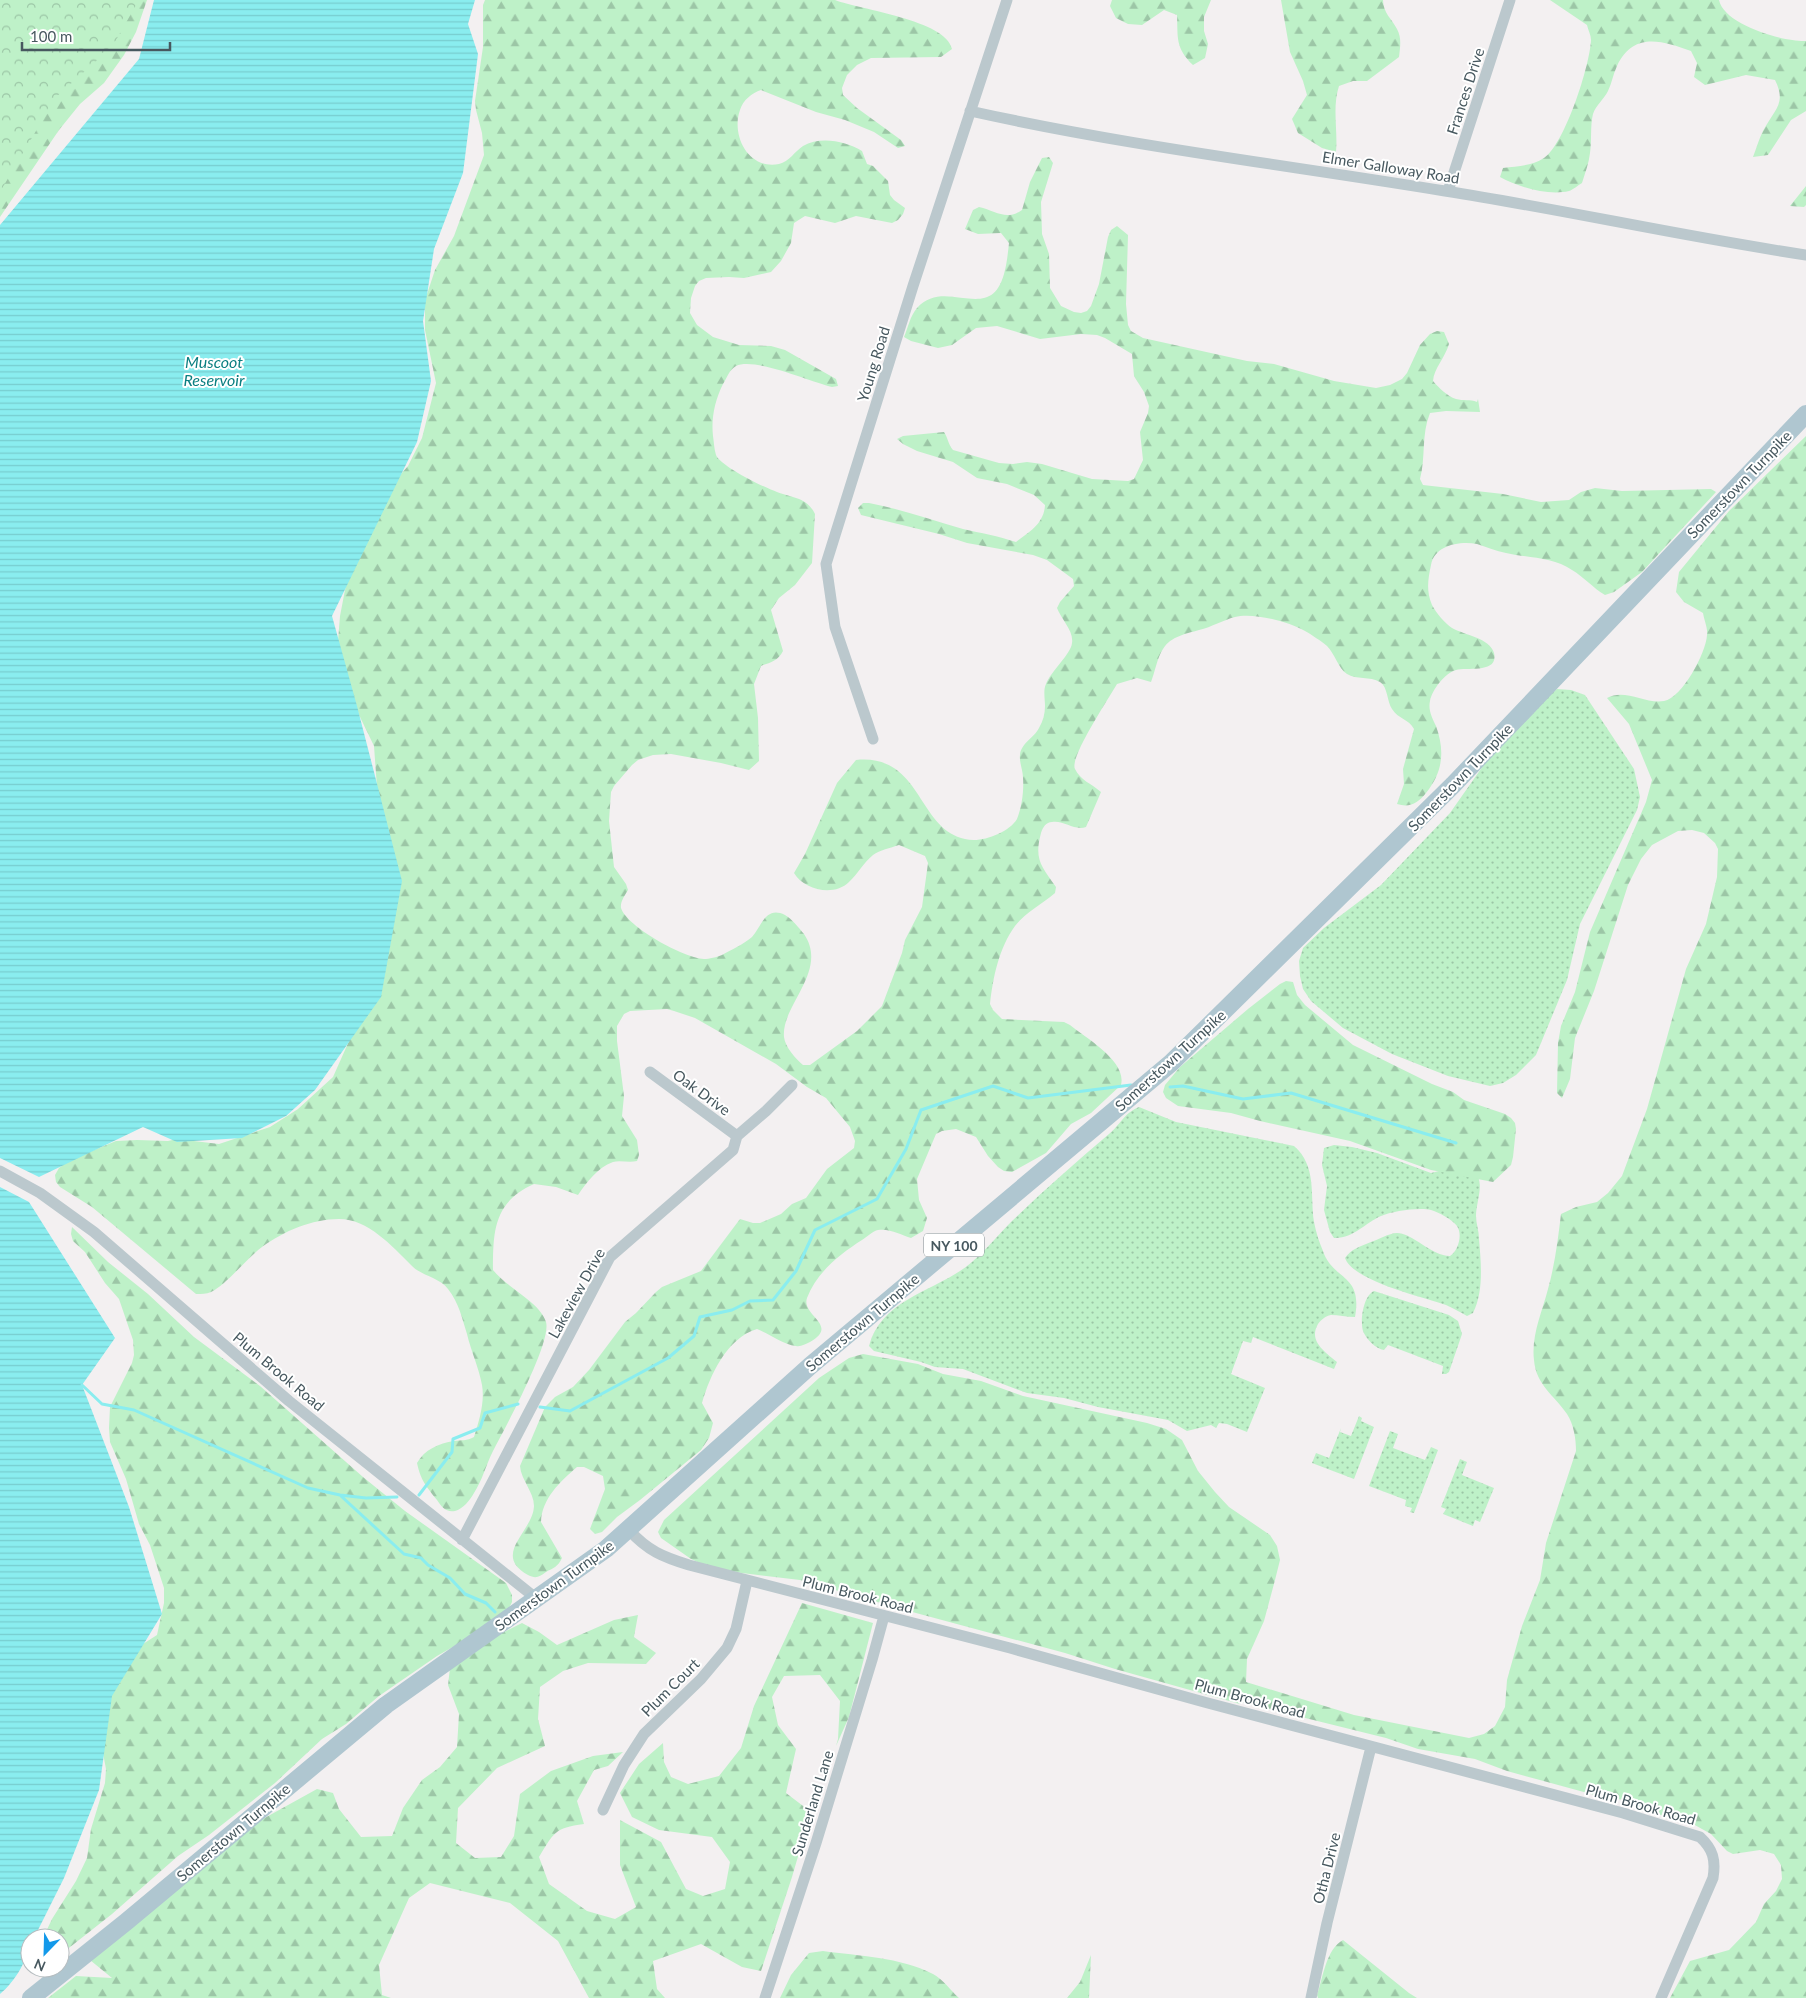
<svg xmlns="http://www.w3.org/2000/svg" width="1806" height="1998" font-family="Lato,sans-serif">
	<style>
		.grass { fill: url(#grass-dots) }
		.forest { fill: url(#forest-firs) }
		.park { fill: url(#park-crowns) }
		.water { fill: url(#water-rules) }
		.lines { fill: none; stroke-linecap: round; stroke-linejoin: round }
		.stream { stroke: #8aedef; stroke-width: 3 }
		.street { stroke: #bbc8cd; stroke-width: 11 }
		.primary { stroke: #afc6d0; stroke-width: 18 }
		.labels { text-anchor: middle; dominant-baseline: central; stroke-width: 4; stroke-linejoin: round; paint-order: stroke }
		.shield { fill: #fff; stroke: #7e8a8f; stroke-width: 1 }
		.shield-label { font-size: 14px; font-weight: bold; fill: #47585f }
		.street-label { font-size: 15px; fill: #47585f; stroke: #fff }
		.water-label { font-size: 16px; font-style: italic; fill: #0b7f81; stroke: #fff }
	</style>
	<defs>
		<pattern id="grass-dots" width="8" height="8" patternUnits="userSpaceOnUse" patternTransform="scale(1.25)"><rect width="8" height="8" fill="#bef1c8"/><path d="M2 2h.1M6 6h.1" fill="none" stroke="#9cc6a6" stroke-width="1.8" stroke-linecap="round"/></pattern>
		<pattern id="forest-firs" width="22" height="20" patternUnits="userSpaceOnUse" patternTransform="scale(1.25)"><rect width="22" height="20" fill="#bef1c8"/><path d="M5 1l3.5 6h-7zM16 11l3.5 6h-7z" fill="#9cc6a6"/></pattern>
		<pattern id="park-crowns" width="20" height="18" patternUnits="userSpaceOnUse" patternTransform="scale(1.25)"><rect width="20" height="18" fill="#bef1c8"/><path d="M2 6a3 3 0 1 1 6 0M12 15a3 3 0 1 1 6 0" fill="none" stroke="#9cc6a6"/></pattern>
		<pattern id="water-rules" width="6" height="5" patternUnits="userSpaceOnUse" patternTransform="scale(1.25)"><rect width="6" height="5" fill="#8aedef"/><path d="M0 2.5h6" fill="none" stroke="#78cdcf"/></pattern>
	</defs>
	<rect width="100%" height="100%" fill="#f3f0f1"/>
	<path class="grass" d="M1557,689L1571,690L1585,695L1634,769L1640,797L1637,810L1580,924L1567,980L1536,1055L1516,1075L1503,1083L1490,1086L1448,1076L1392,1054L1343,1028L1311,1001L1303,989L1300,976L1299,961L1303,948L1324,928L1381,885L1450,813L1497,746L1546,697Z
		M1139,1107L1176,1122L1294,1146C1317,1166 1310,1194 1314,1222C1316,1232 1319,1242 1323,1251C1333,1281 1363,1273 1355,1317C1347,1317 1338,1315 1331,1315C1325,1316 1321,1320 1318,1324C1308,1341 1325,1352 1337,1362L1334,1369L1253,1337L1251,1343L1243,1341L1231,1374L1265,1388L1247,1432L1227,1424L1219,1423L1216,1428L1211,1425L1187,1431L1168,1420L1098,1407L1064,1398L1027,1393L963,1369L935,1367L921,1362L874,1351L869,1346C882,1297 939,1291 972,1262C987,1249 999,1234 1012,1221C1043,1191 1076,1162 1109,1134C1121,1124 1123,1114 1139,1107Z
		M1334,1145L1352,1147L1377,1153L1431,1173L1447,1169L1478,1177C1483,1188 1476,1203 1476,1216C1476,1223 1479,1231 1479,1239C1481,1263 1484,1291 1473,1313L1467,1316C1460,1312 1453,1308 1446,1305C1423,1297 1353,1281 1345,1258C1351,1249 1361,1246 1371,1242C1378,1240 1389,1233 1397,1233C1412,1233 1432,1256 1450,1256C1458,1251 1463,1235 1457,1226C1453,1220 1438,1212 1431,1210C1420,1207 1392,1211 1381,1216C1365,1223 1353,1239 1334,1238L1330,1232L1324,1210L1327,1186L1322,1165L1324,1148Z
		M1374,1291L1449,1315L1458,1321L1462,1334L1449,1372L1446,1374H1442L1443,1366L1388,1345L1384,1350C1376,1349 1366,1339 1363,1331C1360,1321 1363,1296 1374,1291Z
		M1359,1416L1362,1418L1361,1421L1374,1427L1354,1479L1312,1463L1316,1453L1329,1458L1341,1428L1340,1432L1351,1436Z
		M1390,1431L1398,1434L1393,1448L1425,1460L1431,1447L1438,1450L1414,1513L1410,1512L1412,1508L1405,1506L1406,1500L1369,1486Z
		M1460,1459L1467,1462L1462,1475L1494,1488L1480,1522L1475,1520L1473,1526L1443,1514L1446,1509L1441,1507Z"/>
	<path class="forest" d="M0,0H147L136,32L124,55L104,83L80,104L59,130L0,217Z
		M485,0H835C861,10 946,20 952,49L941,57L871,58L857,65L847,75L842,88L843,95L857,108L901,140L905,146L898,148L874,132L845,120L816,112L761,90C752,93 743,100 740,110C731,135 748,170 779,164C789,162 795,151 803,146C820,136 846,141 862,151L867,164L873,166L888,181L890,195L894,200L905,208L903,214L898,220L892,223L856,216L835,223L805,216L794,223L791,243L781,261L771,272L744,278L729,277L706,278L699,281L695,286L691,298L690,313L697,325L713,337L739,345L771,346L785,350L836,379L838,386L832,387C810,382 755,357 736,366C729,370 727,378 723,384C715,400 711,418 713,436C714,442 714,449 716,455C720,466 765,488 777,492C792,498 807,497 815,514L812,563L795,585L779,598L771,610L783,651C778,661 771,662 761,666L754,684L758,718L759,761L749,770L721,763L671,754L653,755L638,760L632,765L614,786L611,792L609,821L614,867L626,884L628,890C625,895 620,902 621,908C627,927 684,958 704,959C709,959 717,957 722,955C731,950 744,944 752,937C761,928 765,905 785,915C792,919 799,928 804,934C829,971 781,1005 784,1037C785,1047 796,1059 803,1065H810L857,1031L882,1006L902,953L905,940L922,907L928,863L925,856L899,845C890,848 880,850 873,855C863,863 858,874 849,882C834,897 804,890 794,873L805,854L837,783L856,760C926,753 916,838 974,840C988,840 1010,831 1017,819C1022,807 1024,790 1023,778C1023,770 1019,762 1020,755C1021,743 1034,738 1039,728C1043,721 1045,714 1045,706C1045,699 1043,690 1046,684C1051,671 1071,654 1072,643C1074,631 1061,619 1057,608L1060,602L1074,586L1073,579L1047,560L1033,555L967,543L939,534L861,515L858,508L863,503H869C901,509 932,520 963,529C981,533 998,536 1016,542C1029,532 1044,524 1045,505L1034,495L1007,484L977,478L953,462L917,451L903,444L897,439L903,436L944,432C948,438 948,444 953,450L999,463L1013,464L1027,462L1042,464L1092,479L1128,481L1134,479L1143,460L1140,432L1148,413L1149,406L1144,392L1134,376L1132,354L1105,338L1097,335L1081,334L1040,339L997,326L976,328L952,345L938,348L911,341L904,337C908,328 910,316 917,308C946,275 992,328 1005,270C1007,262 1008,252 1009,243L1001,233L978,234L965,229L973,210L979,207C996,211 1006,221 1022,210L1030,182L1042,158L1049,157L1053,163L1041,202L1042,234L1049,254L1050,288L1061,306L1074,312L1081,313L1087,311L1091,306L1099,284L1108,237L1111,230L1117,226L1128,235L1126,304L1128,325L1131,331L1143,338L1247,361L1274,364L1334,381L1376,388L1390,385L1402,379L1407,373L1420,345L1430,334L1437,331L1444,332L1449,344C1445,358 1434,368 1433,381C1439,388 1447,396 1456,399C1463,401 1470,399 1477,402L1478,399L1480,412L1446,411L1430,413C1421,435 1426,457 1420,479L1423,485L1503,494L1541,502L1569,500L1581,492L1595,488L1622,491L1711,489L1716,492L1642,572L1614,592L1605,595C1593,588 1584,577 1572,570C1553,557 1528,558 1506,553C1496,551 1487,547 1477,544C1459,541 1435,545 1431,565C1428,579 1426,591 1432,605C1436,613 1445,623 1452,628C1464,635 1490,638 1494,653C1499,674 1467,667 1456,670C1445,673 1432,690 1430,701C1428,710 1432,718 1436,726C1445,751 1443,772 1426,793C1418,803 1410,808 1397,804L1404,784L1403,769L1414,729C1409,719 1398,719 1392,709C1387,702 1388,687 1380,682C1370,676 1356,680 1347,674C1338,668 1335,654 1327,646C1321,641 1312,635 1305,631C1289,622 1253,612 1235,617C1223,620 1212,627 1199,630C1186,634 1171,636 1163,649C1157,658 1155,672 1151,682L1137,678L1117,684C1109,698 1069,758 1075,769C1080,780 1092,784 1101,792L1086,827C1074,831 1064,820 1052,822C1046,822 1043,827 1041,833C1034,859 1041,866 1056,887L1055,893C1042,904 1025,913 1015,926C999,948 993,977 990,1004L993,1010L1002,1019L1064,1022L1070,1025C1087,1039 1127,1061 1121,1085L1091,1113L1071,1124L1046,1153L1012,1172L1004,1171L998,1167L988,1156L976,1137L956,1129L942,1131L936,1134L917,1179L919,1200L927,1218L923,1231L911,1238C902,1235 889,1228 878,1230C873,1231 867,1237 862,1240C840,1254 817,1272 807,1298C801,1316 840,1325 810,1342C805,1344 801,1347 796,1346C782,1344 770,1334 757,1329C727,1338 710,1375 702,1403L713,1423L709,1438L701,1450L640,1500L617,1517L602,1532L595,1534L590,1529L605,1489L603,1476L584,1467H577C560,1482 542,1498 541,1522L562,1558C558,1567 553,1568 546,1572C539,1577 536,1579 528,1575C491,1554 533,1532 534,1506C534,1492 521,1480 520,1466L545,1407L555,1397L573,1387L589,1370L625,1322L636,1313L656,1292L662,1287L701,1271L740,1219L753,1223H760L781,1214L792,1204L806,1198L827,1169L854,1148L855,1141L850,1127L826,1098L807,1087L776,1064L695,1018L674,1011L667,1009L630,1011L624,1014L617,1026V1041L624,1096L622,1116L637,1140L639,1155L637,1161C629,1163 620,1160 613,1162C597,1168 587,1182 578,1195L556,1187L534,1184C494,1202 493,1230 493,1270C507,1288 540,1302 546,1322C552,1342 504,1430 493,1451C486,1465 482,1481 474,1493C470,1500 463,1509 455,1511C446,1513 441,1506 437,1500C426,1486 421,1481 417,1463C424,1450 439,1443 454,1441C461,1440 467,1441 474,1437C479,1421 485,1402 482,1385C479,1368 471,1351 467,1334C462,1318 459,1303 448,1289C439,1277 421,1276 411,1265C392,1246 368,1219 339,1219C312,1219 284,1231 262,1247C247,1258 226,1285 211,1292C206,1294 202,1294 196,1294L92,1207L60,1187L56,1182L55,1175L59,1168L70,1160L116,1141L137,1140L168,1141L177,1139L219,1144L270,1127L298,1109L333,1077L353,1032L379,815L374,746L360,717L342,670L338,641L340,616L350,564L393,483L408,466L422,438L436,383L425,330V300L435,270L454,236L484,155L482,133L476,110L475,101L483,47V5Z
		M1112,0H1211L1204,17V31L1208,44L1205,58L1193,65C1175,48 1178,37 1177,15L1164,10L1142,25L1128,24L1116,18L1110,6Z
		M1281,0H1383C1383,13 1392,19 1397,29C1402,38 1400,48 1399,57L1367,81H1353L1339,86C1332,107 1338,130 1336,152L1322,148L1298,133L1292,119L1307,95L1303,81L1290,52Z
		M1550,0H1719C1724,25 1784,42 1806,41V111L1791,120L1768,155L1753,157C1756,149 1759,139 1763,131C1774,110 1787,104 1775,80L1746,75L1705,85L1694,77L1697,63L1691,51C1662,41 1634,31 1617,66C1613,74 1612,83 1608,91C1604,99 1596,105 1593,114C1590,126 1592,140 1590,153C1589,163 1585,173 1582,183C1578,185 1573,190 1569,191C1548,196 1518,187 1500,177L1503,168C1518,166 1532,166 1544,158C1565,144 1590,65 1591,40C1591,35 1588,30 1587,25Z
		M1806,186V205L1804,207L1790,206Z
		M1806,436V1998H1670L1690,1961L1729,1950L1756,1922L1764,1904L1776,1891L1782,1879L1781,1865L1774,1854L1760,1850L1733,1854L1727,1851L1711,1834L1693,1824L1653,1813L1624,1800L1602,1797L1507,1771L1475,1759L1418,1749L1386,1738L1241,1702L1240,1704L1115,1669L1065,1653L916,1613L800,1580L734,1572L704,1565L691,1559L661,1538L658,1532L664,1520L819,1378L849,1358L863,1354L918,1364L943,1374L981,1381L1023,1396L1147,1423L1166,1429L1182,1440L1198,1471L1215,1492L1229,1507L1270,1535L1277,1546L1280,1560L1275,1580L1264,1621L1247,1659L1246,1682L1354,1715L1469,1738L1484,1734L1495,1726L1505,1707L1507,1680L1522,1626L1540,1580L1546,1543L1576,1451C1576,1439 1574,1425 1567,1414C1554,1395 1536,1385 1534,1360C1531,1336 1542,1312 1548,1289C1555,1264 1558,1239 1561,1214L1576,1207L1597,1202L1608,1193L1622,1176L1647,1109L1686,969L1706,924L1717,877L1718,849L1715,843L1704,833L1692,830L1678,831L1652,845L1641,859L1628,885L1594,991L1575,1038L1570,1079L1562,1098L1557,1093L1558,1043L1561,1026L1575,992L1590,932L1646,802L1652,780L1629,724L1607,698C1625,688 1644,704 1664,701C1682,698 1706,653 1707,635C1708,628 1704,620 1703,613L1684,602L1676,592L1679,572L1729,511Z
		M1286,981L1293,982L1297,995L1305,1005L1353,1045L1432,1084L1453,1092L1464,1100L1505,1114L1511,1118L1515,1123L1516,1129L1513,1157L1511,1165L1493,1182L1431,1170L1350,1141L1260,1121L1231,1113L1178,1106L1166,1098L1163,1092L1165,1085L1180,1067L1248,1009L1280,984Z
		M72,1227L108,1262L148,1294L194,1337L260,1386L363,1477L405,1511L506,1583L512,1595V1602L509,1608L479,1632L437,1656L379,1696L346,1724L322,1739L275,1783L209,1835L178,1856L112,1914L60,1955V1938H43L52,1919L76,1881L87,1858L91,1829L105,1783L106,1769L102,1748L90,1720L132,1651L157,1635L164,1603V1588L150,1545L139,1524L126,1479L110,1442L109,1428L110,1407L132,1363L134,1355L133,1340L119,1299L105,1283L85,1252L73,1241L71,1234Z
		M802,1603L873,1623L849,1717L836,1746L838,1739L840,1701L820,1675L784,1676L772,1697L778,1725L796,1749L786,1793L811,1812L792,1877L761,1971L742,1967L701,1944L653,1961L657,1989L665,1998H589L558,1941L510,1903L430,1883L409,1898L379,1965L382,1995L391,1998H48L76,1976L112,1978L90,1960L261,1820L317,1789L333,1793L339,1809L361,1837L392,1836L403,1808L422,1780L440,1767L457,1747L459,1714L448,1685L450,1668L478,1645L522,1623L539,1632L557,1645L614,1620L638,1615L634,1637L656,1653L646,1664L588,1663L563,1671L540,1687L538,1719L545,1746L497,1768L458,1808L456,1843L475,1858L501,1857L514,1836L520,1794L551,1771L593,1756L623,1752L608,1766L594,1770L577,1801L584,1824C554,1828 554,1833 539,1857L549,1884L587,1911L615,1919L636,1907L620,1865V1820L661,1842L686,1889L703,1896L725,1889L730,1862L712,1837L659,1830L632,1817L620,1793L639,1764L663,1743L664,1762L671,1777L688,1784L719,1776L741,1748L754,1706Z
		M1343,1940L1409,1993L1417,1998H1318L1317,1995C1323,1978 1326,1949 1343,1940Z
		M823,1951C859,1956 900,1957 933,1974C943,1979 951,1991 959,1998H780L791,1975L809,1953Z
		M1091,1955L1089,1998H1067L1080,1982Z"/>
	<path class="park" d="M0,0H139L112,47L56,97L0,192Z"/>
	<path class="water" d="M154,0H475L468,24L478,54L463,173L434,249L423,321L431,381L417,442L332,616L357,706L402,881L381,997L315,1090L286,1116L242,1138L177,1142L143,1127L39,1177L0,1158V225L139,59Z
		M0,1187L29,1202L115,1338L82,1385L129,1507L162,1614L112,1696L99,1790L64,1878L34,1938H30C30,1957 15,1982 0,1994Z"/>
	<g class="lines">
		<path class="stream" d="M1170,1087L1183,1086L1243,1099L1291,1093L1456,1143
			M82,1385L102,1404L134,1410L308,1488L340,1495L366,1498L397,1497
			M540,1407L570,1411L668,1358L694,1336L700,1317L732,1310L750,1301L773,1300L796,1271L815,1230L877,1199L906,1149L921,1110L993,1086L1028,1098L1131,1085
			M419,1495L452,1452L453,1439L480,1428L485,1413L518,1404
			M341,1496L404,1554L421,1558L428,1565L450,1578L465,1594L486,1603L495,1612"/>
		<path class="street" d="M970,111C1127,146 1287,165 1445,191C1566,210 1685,237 1806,255
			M1448,191L1510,0
			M873,739L835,627L826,564L913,286L1007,0
			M650,1072L737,1136
			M0,1171L40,1193L94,1232L289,1401L537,1599
			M629,1530C648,1551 663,1557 689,1565L1010,1648L1204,1702L1623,1813L1700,1837C1713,1849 1716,1860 1713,1878L1661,1998
			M462,1540L610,1257L733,1150L737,1136L766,1111L792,1085
			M603,1810L624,1765L644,1734L701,1679L727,1648L736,1629L747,1581
			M765,1998L816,1843L872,1660L884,1616
			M1311,1998L1327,1923L1371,1747"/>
		<path class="primary" d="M31,1998L126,1922L386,1705L606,1549L810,1366L1171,1063L1453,785L1806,414"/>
	</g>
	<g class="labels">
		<rect class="shield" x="924" y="1233.5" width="60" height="23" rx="4"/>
		<g class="shield-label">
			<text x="954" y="1245">NY 100</text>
		</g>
		<g class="street-label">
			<text transform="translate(1465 91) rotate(-72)">Frances Drive</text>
			<text transform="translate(1391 167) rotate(9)">Elmer Galloway Road</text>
			<text transform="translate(873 364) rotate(-73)">Young Road</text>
			<text transform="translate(1739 484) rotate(-46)">Somerstown Turnpike</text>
			<text transform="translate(1460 777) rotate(-46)">Somerstown Turnpike</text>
			<text transform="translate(1170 1060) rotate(-42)">Somerstown Turnpike</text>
			<text transform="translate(702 1092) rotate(36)">Oak Drive</text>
			<text transform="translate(576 1293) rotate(-61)">Lakeview Drive</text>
			<text transform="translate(862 1322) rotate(-40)">Somerstown Turnpike</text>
			<text transform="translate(279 1371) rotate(40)">Plum Brook Road</text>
			<text transform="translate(554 1585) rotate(-36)">Somerstown Turnpike</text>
			<text transform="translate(858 1594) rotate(14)">Plum Brook Road</text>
			<text transform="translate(670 1687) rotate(-45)">Plum Court</text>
			<text transform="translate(1250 1698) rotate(15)">Plum Brook Road</text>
			<text transform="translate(812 1803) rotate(-73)">Sunderland Lane</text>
			<text transform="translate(1641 1804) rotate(16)">Plum Brook Road</text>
			<text transform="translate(233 1832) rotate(-40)">Somerstown Turnpike</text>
			<text transform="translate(1326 1868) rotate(-76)">Otha Drive</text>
		</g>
		<g class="water-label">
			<text x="214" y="361">Muscoot<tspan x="214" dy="18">Reservoir</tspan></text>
		</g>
	</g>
	<g transform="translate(45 1953) rotate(203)"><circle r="24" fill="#ffffff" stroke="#b5bcbf"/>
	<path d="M0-4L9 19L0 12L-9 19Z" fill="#1399ea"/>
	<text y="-8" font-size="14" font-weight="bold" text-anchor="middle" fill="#47585f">N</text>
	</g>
	<path d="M22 42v8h148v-8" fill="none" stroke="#47585f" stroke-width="2.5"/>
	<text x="30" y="42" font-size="15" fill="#47585f" stroke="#ffffff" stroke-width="4" paint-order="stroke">100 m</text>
</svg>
